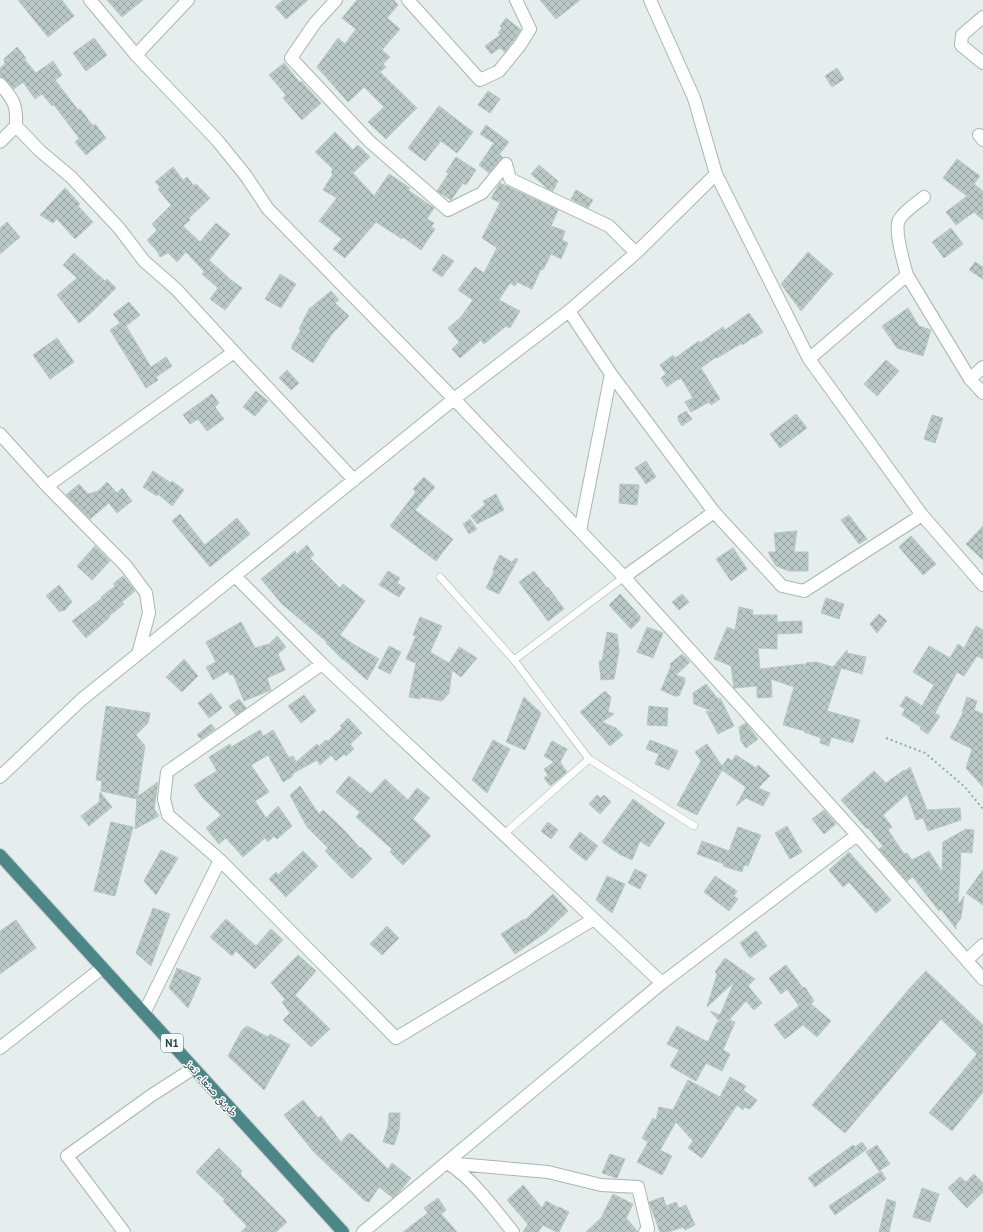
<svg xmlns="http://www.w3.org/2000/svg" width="983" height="1232" font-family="'PT Sans','Noto Naskh Arabic',sans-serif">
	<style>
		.building { fill: url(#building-cross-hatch); stroke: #b7c8c5 }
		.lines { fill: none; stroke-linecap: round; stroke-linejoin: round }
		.service-casing { stroke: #a7b6b5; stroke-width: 8 }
		.minor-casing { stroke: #a7b6b5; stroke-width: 14 }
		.trunk-casing { stroke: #c1caca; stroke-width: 14 }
		.path { stroke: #85b2b0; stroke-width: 2; stroke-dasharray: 2 3; stroke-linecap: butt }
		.service { stroke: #fff; stroke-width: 7 }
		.minor { stroke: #fff; stroke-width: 12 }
		.trunk { stroke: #4c8688; stroke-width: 12 }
		.labels { text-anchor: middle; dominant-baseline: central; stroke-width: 3; stroke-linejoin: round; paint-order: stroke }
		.shield { fill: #f5faf9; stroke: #627878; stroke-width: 1 }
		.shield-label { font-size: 11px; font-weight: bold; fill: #234040 }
		.street-label { font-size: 12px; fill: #234040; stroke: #f5faf9 }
	</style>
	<defs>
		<pattern id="building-cross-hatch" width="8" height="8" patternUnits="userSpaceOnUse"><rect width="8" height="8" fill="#bac9c6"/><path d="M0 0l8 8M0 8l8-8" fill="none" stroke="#97a5a2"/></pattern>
	</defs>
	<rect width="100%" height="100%" fill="#e5eeec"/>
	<path class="building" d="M18,0H62L74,16L48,37Z
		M107,0H143L122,17Z
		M283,0H308L286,19L275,7Z
		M357,0H394L398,5L387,18L400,29L382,50L390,57L383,64L386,67L380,72L417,108L386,139L368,122L384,107L364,87L348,102L317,67L338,38L345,44L356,29L342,18Z
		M540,0H580L556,19Z
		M506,18L521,30L505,52L500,48L491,54L485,46L500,35L498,33L502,28L500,26Z
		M94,38L107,55L86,71L73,53Z
		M17,47L26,58L24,59L36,73L53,61L62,75L55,80L78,110L80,109L93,126L95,124L106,138L86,155L75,142L79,138L54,105L52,106L42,94L35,99L23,82L14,89L5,79L0,77V68L5,64L4,59Z
		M284,63L300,83L301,81L321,103L302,120L283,98L286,95L269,75Z
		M837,68L844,79L832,87L825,76Z
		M488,91L500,99L490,113L478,105Z
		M439,106L473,132L457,153L441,141L425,161L408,148Z
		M486,125L509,142L499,155L503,157L489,173L479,165L494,143L480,134Z
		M335,132L353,150L358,145L370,157L353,173L374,196L389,174L410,188L408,190L434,208L427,219L434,223L431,227L435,229L421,250L403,237L402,239L376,222L345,258L333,249L342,239L319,221L337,198L323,190L333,174L331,172L333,169L315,152Z
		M456,157L476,170L466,185L463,183L451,200L437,191L449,173L446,172Z
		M957,159L980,176L974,184L983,191V220L974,212L956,225L946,212L967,196L943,178Z
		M539,165L558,181L553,191L548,189L531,174Z
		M173,167L183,180L187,177L194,186L196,184L210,198L189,218L190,220L183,226L200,242L216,223L230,234L209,260L231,280L242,288L225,310L210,299L218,288L202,274L204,271L186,252L177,262L168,253L160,257L157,251L147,240L157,230L152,224L171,205L158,189L160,187L155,182Z
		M500,183L558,210L551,226L565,231L562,240L568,243L561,259L551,254L543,270L541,269L532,289L517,282L515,286L510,283L499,300L520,311L510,328L506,326L484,344L481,340L460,358L452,349L459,342L448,328L461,317L473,300L458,290L475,267L484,273L497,248L482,238L500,203L491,198Z
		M65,188L80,204L78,206L93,222L75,239L57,219L53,223L40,215Z
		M576,190L593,200L588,208L571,199Z
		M7,222L20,237L0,254V228Z
		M951,228L963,244L944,258L932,242Z
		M808,252L833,274L801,311L781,284Z
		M74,253L105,281L107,279L116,288L92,312L79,323L57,295L77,278L63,265Z
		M443,254L454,261L442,277L432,270Z
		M975,262L983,267V279L969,270Z
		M280,274L296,284L281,308L265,299Z
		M331,291L339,300L335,303L349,316L332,334L313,363L292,349V345L301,330L299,329L309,309Z
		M129,302L140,315L126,326L151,367L166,357L172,366L156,377L158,380L146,388L110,330L120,323L113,314Z
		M908,308L919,326L931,330L923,356L897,348L882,326Z
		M749,313L763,332L754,338L753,337L743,345L742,343L717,358L716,357L701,368L720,399L711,405L709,402L691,412L685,402L693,398L681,378L678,380V379L667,387L661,378L666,374L660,365L673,355L675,358L699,341L700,343L723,327L725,330Z
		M57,338L74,362L50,379L33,355Z
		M886,360L899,371L877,396L864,384Z
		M287,370L299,383L291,390L279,378Z
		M256,391L268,401L255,416L243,407Z
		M212,394L219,403L215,407L224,419L207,431L198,419L190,424L183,415Z
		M686,411L692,419L682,426L678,420V416Z
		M796,414L807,428L780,448L770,434Z
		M932,415L943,418L935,443L924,439Z
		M646,461L656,477L646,484L635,468Z
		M153,471L171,483L172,481L184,490L172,506L158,494L157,496L143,487Z
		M424,477L435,487L415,510L453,539L436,561L390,526L416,492L413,489Z
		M107,482L117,493L122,488L132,501L117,513L109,503L90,519L66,495L79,484L88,494L98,491Z
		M620,484L639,485L637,505L619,503Z
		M496,494L504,510L477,524L471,516L485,505L483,501Z
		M180,514L205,545L237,518L250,534L210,567L172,521Z
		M849,515L867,539L859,544L841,520Z
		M470,519L477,529L469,534L463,524Z
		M983,526V560L966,544Z
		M797,531L794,552H808V571H789L776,566L768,552H776L774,533Z
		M911,536L936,564L923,575L899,547Z
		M307,545L314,555L310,558L340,588L343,584L365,601L340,635L353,644L379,659L367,680L343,659V660L326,643L327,642L282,604L261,579L295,551L297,554Z
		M95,546L110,561L92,580L77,566Z
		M733,548L747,569L731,581L716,559Z
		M500,555L512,562L516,558L518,559L499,594L486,588L494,572L493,569Z
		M388,571L400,578L397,583L405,588L399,597L379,585Z
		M534,571L547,588L548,587L564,609L548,621L519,582Z
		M123,576L135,591L122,602L124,604L109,616L110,617L86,638L72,621L102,598L101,597L115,586L113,584Z
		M59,585L72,602L64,611L62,610L60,612L46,596Z
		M620,594L640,616V620L631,629L609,605Z
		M682,594L689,602L679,610L672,602Z
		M826,598L844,604L839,619L821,613Z
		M739,607L753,610L752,615H777V622L802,621V633L777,634V649L758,648L760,669L804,664V671L806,663L816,662L833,667L847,650V653L866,657L862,674L841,668L827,711L860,720L853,743L831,737L829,746L820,743L821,738L804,732L805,731L783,725L794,687L771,679L772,697L757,698V686L734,688L731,666L714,659L727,627L735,630Z
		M879,614L887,621L877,633L870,624Z
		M420,617L442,626L430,652L449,663L459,647L477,658L461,677L452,670L449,693L442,701L420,697V699L409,697L416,663L406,659L416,636L413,635Z
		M241,622L255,648L269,644L277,636L286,647L278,654L285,670L267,678L271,690L244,701L233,674L230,675L228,671L213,680L206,667L216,662L206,642Z
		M976,626L983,630V659L977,656L964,676L957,672L935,713L940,716L928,734L920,729L921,727L902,715L905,709L900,706L906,696L922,706L934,685L913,672L929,646L950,658L958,644L964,648Z
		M647,627L663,633L653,658L637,652Z
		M607,632L617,634L619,651L614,679L601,680L599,661H602Z
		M389,646L401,652L390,674L378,668Z
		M682,654L690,662L676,675L685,678V682L679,696H675L661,690L671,666L670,664Z
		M184,659L198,676L182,692L166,677Z
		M706,684L719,700L720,698L734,726L718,734L706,711L715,712L694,704L693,693Z
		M605,691L611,697L608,712L614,714L602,722L616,728L623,735L610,746L580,712Z
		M211,693L222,708L209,718L198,703Z
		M304,695L316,711L301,723L288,706Z
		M524,697L541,713L525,750L506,742Z
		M967,697L977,701L974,710L983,714V787L966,768L972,749L950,738L963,713L962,712Z
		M239,699L246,708L236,715L229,706Z
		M106,706L150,713L148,723L136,735L145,746L137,799L101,791L102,781L96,780Z
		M649,706L668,708L667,726L647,725Z
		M348,718L362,733L350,744L354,749L346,756L344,754L336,761L331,755L320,765L317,760L292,774L293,776L283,782L268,755L251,765L269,792L255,801L266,818L278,806L292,826L277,839L274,836L268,842L265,838L243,857L226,838L219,844L206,828L221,815L203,798L194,785L217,771L209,757L230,744L231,747L260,730L263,736L273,730L289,758L293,756L296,762L317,744L319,746L326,740L328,741L342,728L340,726Z
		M746,723L758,739L746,748L741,741L739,727Z
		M211,724L215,729L201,739L197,735Z
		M493,740L510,749L487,793L472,780Z
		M650,740L678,751L669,770L655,764L659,754L646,749Z
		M552,741L567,749L560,762L567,772L550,786L544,778L548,775L544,769L554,762L544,756Z
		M707,744L722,766L728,758L732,761L736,755L756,768L758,765L770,776L758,788L770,793L763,806L746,798L736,806L746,787L722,770L697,815L677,805L701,761L695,752Z
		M910,767L927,810L960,808L961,820L928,831L923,818L916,820L907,794L883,815L892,827L888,830L904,854L907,853L912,860L929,851L942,872L943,842L966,829L974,830L972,853L961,852L958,905L964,896L961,918L956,925V929L941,909L939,911L913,877L907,881L879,849L883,846L868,828L867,829L841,800L874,771L886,783L904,770L905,771Z
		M349,776L371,794L385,779L408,800L417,788L430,798L413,819L431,836L403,865L390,852L392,849L356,817L360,812L336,792Z
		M158,782L154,809L159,816L135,829L137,797Z
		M300,786L319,814L323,810L344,830L360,848L361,847L372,859L352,879L325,851L328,848L307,827L290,795Z
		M100,792L112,807L89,826L81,816L99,802Z
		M597,795L601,798L604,795L611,802L600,814L589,804Z
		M633,799L665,823L649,847L640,841L632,860L619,854L602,842Z
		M824,810L836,824L824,834L812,819Z
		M111,822L133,827L115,896L94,891Z
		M548,822L558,830L551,839L541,831Z
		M787,826L802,852L790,859L775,833Z
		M738,827L761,835L748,866L744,865L742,872L723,866L724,864L697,854L702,841L729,851Z
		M580,832L598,846L586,861L569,847Z
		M161,850L178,858L156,895L144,881Z
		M303,851L318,866L286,897L269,879L276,872L278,875Z
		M849,852L891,900L876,913L849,882L843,887L829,870Z
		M635,869L647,875L640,889L628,883Z
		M983,870V905L966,893Z
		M607,876L625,884L612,913L596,900Z
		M715,876L737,891L734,896L738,899L729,911L704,892Z
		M553,894L568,911L545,933L515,954L501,934L524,919L525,920Z
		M153,908L170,914L151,966L136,953Z
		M226,919L256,946L271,929L283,940L255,969L236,951L232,956L210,937Z
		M16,920L36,948L0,974V931Z
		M387,926L399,938L382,955L370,944Z
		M756,931L767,946L750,958L740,943Z
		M298,955L316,971L295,995L330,1029L311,1047L283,1020L290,1013L282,1002L285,999L271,983Z
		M725,958L755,979L748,986L762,1003L754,1010L746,1001L729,1020L735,1022L723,1050L730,1054L722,1071L706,1063L696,1081L670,1066L679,1050L667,1044L677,1026L708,1042L717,1022L721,1023L710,1011L720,1015L734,982L707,1007L717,974L715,972Z
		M786,965L803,988L805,987L814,1001L811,1004L831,1021L817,1037L803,1025L785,1039L774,1025L799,1006L787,989L781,994L769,978Z
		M177,968L201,978L188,1008L169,988Z
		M926,971L983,1025V1092L952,1131L929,1113L977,1054L941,1019L845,1133L812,1105L909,989Z
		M247,1026L268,1037L270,1034L290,1045L264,1090L228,1056L242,1030Z
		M730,1077L746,1086L743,1090L757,1100L750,1109L744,1107L743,1110L737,1105L702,1158L688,1148L693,1141L676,1122L660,1150L672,1156L662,1175L637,1162L648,1142L642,1138L653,1118L656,1120L659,1107L673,1110L688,1080L720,1097Z
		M303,1100L318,1118L321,1116L341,1142L348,1134H352L388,1169L392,1163L411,1178L400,1191L393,1198L379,1187L369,1202L367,1201L366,1202L313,1151L284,1115Z
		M389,1113H400L399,1130L394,1145L383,1142L388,1126Z
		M862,1142L867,1149L815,1187L808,1178L853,1145L855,1147Z
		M877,1145L890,1164L879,1171L866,1152Z
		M219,1148L242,1171L240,1174L287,1222L276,1232H241L247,1226L223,1201L225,1200L196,1172Z
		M610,1154L625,1159L617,1178L602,1173Z
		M881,1171L886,1179L835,1215L829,1206Z
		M974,1174L983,1183V1192L967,1208L948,1188L960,1177L966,1182Z
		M523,1185L542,1208L546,1201L559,1208V1207L569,1212L559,1232H556L543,1225L538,1232H523L528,1224L507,1200Z
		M922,1188L939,1194L930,1222L913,1217Z
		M613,1194L633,1204L626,1218L638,1232H586L601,1218Z
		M663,1197L666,1206L676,1202L679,1208L686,1205L695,1225L685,1230L683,1227L668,1232H660L649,1202Z
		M438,1198L446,1210L441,1214L457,1232H403L428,1213L424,1208Z
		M887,1199L896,1202L889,1232H879Z"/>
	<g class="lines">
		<defs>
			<path id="service" d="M440,577L514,660L624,577
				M589,759L694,826
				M504,834L589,759L514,660"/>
			<path id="minor" d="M90,0L136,55L217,140L246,176L268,209L454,399L624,577L857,835L983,979
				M336,0L315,23L291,58L369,141L448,210L482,193L506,164L510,179L609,226L636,253
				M408,0L480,80L499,71L520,45L530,29L516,0
				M650,0L694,98L716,174L809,359L922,515L983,585
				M983,17L962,35L961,45L983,63
				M136,55L188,0
				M0,84C14,100 17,105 16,126
				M979,135L983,140
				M0,142L16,126L40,151L71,177L119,228L144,261L176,289L234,352L47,486
				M907,275L970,379L983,393
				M569,311L611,374L714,512
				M234,352L354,480
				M809,359L907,275C904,264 894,230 899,220C905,210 916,204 924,197
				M970,379L983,367
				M0,434L47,486L126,566L146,593L149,613L138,654
				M580,531L611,374
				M235,576L322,664L662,983
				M624,577L714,512L782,586L804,591L922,515
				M0,777L81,700L454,399L569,311L636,253L716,174
				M220,860L396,1038L594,919
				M967,960L983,945
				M144,1013L220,860L168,815L164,799L167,772L322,664
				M0,1048L102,968
				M446,1163L548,1172L601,1185L638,1187L648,1229L645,1232
				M449,1164C473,1179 495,1210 513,1232
				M124,1232L67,1156L152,1095L194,1068
				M363,1232L662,983L857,835"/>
			<path id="trunk" d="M0,855L343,1232"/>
		</defs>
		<use href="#service" class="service-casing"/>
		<use href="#minor" class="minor-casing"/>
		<use href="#trunk" class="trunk-casing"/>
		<path class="path" d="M886,738L925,753L965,787L983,809"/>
		<use href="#service" class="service"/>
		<use href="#minor" class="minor"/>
		<use href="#trunk" class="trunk"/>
	</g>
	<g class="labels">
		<rect class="shield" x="161" y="1034" width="22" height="18" rx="3"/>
		<g class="shield-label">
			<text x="172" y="1043">N1</text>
		</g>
		<g class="street-label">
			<text transform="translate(212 1088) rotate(48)">طريق صنعاء تعز</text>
		</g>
	</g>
</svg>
